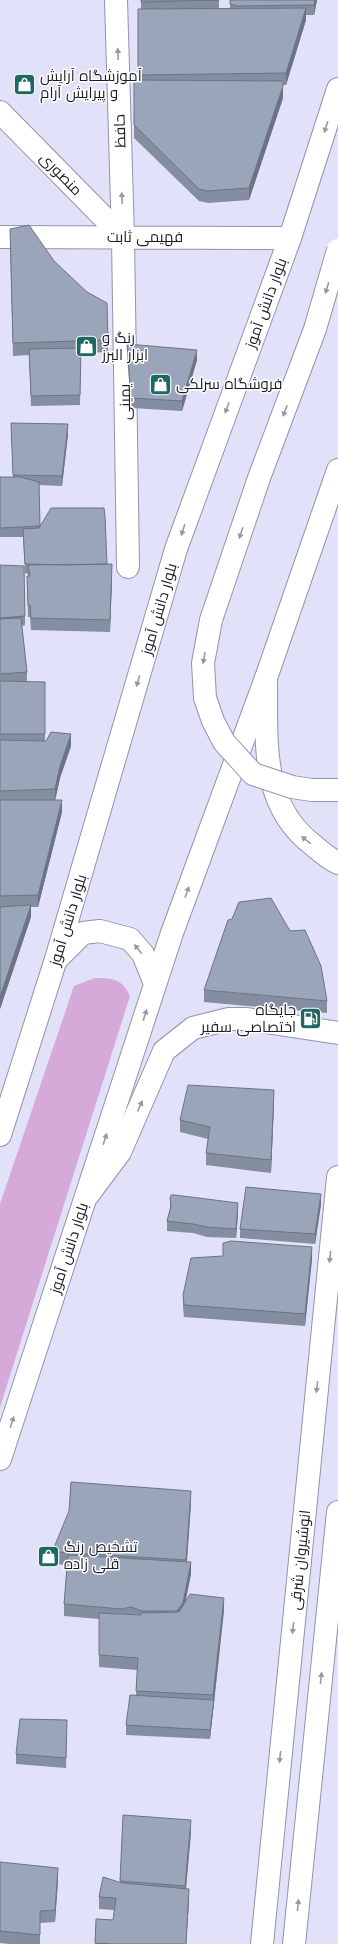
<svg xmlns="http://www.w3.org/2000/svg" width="338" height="1944" font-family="Jost,Cairo,sans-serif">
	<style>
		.green { fill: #d5aad9 }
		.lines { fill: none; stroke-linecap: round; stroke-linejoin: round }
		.minor-casing { stroke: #9393a9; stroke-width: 24 }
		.major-casing { stroke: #9393a9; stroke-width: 24 }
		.minor { stroke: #fff; stroke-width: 22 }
		.major { stroke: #fff; stroke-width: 22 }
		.major-bridge-casing { stroke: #9393a9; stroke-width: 24; stroke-linecap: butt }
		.major-bridge { stroke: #fff; stroke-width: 22 }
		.wall { fill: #848ea0 }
		.shaded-wall { fill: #6c7482 }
		.building { fill: #9aa5ba; stroke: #6c7482 }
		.oneway { fill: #99999c }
		.labels { text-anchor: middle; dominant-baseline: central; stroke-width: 3; stroke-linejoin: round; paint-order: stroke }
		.poi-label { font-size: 15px; fill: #1c1c24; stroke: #fff; text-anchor: start }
		.street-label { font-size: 15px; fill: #1c1c24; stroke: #fff }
	</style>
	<rect width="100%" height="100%" fill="#e1e1fa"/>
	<path class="green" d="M95,978C113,978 122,979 130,996L0,1407V1204L74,986Z"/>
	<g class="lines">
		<defs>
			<path id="minor" d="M116,0L123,237L128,567
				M0,112L123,237
				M0,237L290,238
				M266,678C267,739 259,804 313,845C321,852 329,859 338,863
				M88,1195L120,1152L164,1051L193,1028L229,1019H247L338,1033
				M262,1944L338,1177
				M294,1944L338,1512"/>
			<path id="major" d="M57,959L83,933L100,931L130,939L143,954L155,984
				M0,1135L56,959L176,549L290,238L338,89
				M0,1459L172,933L266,678L338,470"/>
		</defs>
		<use href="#minor" class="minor-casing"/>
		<use href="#major" class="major-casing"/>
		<use href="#minor" class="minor"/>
		<use href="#major" class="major"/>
		<defs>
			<path id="major-bridge" d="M338,250L315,329L259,478L211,620L203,663L205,698L213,721L224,742L253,774L292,787L312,790H338"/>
		</defs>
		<use href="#major-bridge" class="major-bridge-casing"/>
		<use href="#major-bridge" class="major-bridge"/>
	</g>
	<path class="wall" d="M141,0H219V9H230V0H317L314,15H306V20L286,85H283V98L249,200L208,203L199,201L134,138V80H138V9H141Z
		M10,241L108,340V352L81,353L80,405L31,406L29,355L13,356Z
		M127,344L197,360L182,411L131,408L127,353Z
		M11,423L68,434L62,486L39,485L40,527L107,564L112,576L110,632L31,630L30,617H28L27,576H28V574L25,573L23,537H0V477H13Z
		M0,565L25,616V625L22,626L27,672V682H45V741L71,746L60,778L55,800L62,812L38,907H31V917L0,1009Z
		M204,990L327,1001V1013L204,1002Z
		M274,1102L271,1173L206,1165V1153L208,1139L180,1132V1120Z
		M170,1198L238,1213L236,1238L207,1237L193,1233L167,1231V1221L170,1210Z
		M321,1204L315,1244L240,1238V1229Z
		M312,1259L305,1326L184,1317L183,1307V1295Z
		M191,1503L187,1562L191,1574L185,1602L224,1610L210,1739L126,1735V1725L136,1695L137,1670L99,1667V1619L64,1616V1604L67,1565L56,1564L55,1557V1545Z
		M67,1730L66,1768L16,1764V1754Z
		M191,1832L186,1889L189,1901L186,1944H95L96,1919L113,1920L114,1910L99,1909V1897L120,1883V1881Z
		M0,1862L58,1880L55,1922L40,1923V1944H10L0,1943Z"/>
	<path class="shaded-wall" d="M315,0H317L314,15V5Z
		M306,8V20L286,85V73Z
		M283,86V98L249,200V188Z
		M197,350V360L182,411V401Z
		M68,424V434L62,486V476Z
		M112,564V576L110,632V620Z
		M71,734V746L60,778L55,801V789L60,766Z
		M62,800V812L38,907V895Z
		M31,905V917L0,1009V997Z
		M274,1090V1102L271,1173V1160Z
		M321,1194V1204L315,1244V1234Z
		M238,1203V1213L236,1238V1229Z
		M312,1247V1259L305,1326V1314Z
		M191,1491V1503L186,1572V1560Z
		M191,1562V1574L183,1615L177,1623V1611Z
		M224,1598V1610L210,1739V1730L213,1702V1695Z
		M191,1820V1832L185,1898V1886Z
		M58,1868V1880L55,1922V1910Z
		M189,1889V1901L186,1944Z"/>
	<path class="building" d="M141,0H219L141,2Z
		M230,0H315L314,5L237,6L230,4Z
		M306,8L286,73L140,75L138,73V9Z
		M134,80L283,81V86L249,188L208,191L199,189L134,125Z
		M29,225L54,261L87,292L107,303L108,340L13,343L10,229Z
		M127,344L197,350L182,401L131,398Z
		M81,348L80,395L31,396L29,349Z
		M11,423L68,424L62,476L13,475Z
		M0,477H20L39,482L40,526L0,528Z
		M51,508H104L105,516L107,564L68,565L25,564L23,529L39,528Z
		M112,564L110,620L31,618L30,605H28L27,576H30L28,565Z
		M0,565L24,566L25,616L0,618Z
		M21,618L27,672L0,674V619Z
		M0,681L45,682V734H0Z
		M51,732L71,734L60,766L55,789L0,791V740L46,741Z
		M0,800H62L38,895L0,896Z
		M271,898L290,931L305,930L321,966L327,1001L204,990L228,920L232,919L239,902Z
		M31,905L0,997V907Z
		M188,1085L274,1090L271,1160L206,1153L210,1127L180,1120Z
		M246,1187L321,1194L315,1234L240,1229Z
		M171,1195H175L238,1203L236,1229L207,1227L193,1224L167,1221L171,1206L170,1198Z
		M231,1241L312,1247L305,1314L184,1305L183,1295L191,1258L223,1256V1243Z
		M71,1482L191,1491L186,1560L56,1552L55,1545L69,1511Z
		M68,1555L191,1562L183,1603L177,1611H142L131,1607L121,1609L64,1604Z
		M190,1594L224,1598L213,1695L136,1691L138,1658L99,1655V1613L141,1615V1613L179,1612Z
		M130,1695L214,1700L210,1730L126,1725Z
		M20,1719L67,1720L66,1758L16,1754Z
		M123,1815L191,1820L185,1886L120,1881Z
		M0,1862L58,1868L55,1910L40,1911V1935L0,1931Z
		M103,1877L122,1883L189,1889L186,1944H112L95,1943L96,1919L113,1920L116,1898L99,1897Z"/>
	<defs><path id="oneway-solid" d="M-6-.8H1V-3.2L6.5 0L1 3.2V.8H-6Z"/></defs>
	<g class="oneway">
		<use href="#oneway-solid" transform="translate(118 54) rotate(-92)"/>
		<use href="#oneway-solid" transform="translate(326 127) rotate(108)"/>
		<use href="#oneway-solid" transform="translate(122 198) rotate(-92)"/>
		<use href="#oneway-solid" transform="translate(327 288) rotate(107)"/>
		<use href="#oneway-solid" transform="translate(227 408) rotate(110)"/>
		<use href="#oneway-solid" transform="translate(285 411) rotate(111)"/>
		<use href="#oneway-solid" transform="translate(183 530) rotate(108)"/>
		<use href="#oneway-solid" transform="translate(241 533) rotate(108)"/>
		<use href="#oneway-solid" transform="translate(204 658) rotate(100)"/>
		<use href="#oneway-solid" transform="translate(138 681) rotate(106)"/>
		<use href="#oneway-solid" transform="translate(306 840) rotate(-142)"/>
		<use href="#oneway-solid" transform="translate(187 892) rotate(-70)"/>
		<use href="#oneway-solid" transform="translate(138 949) rotate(-129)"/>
		<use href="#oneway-solid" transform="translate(145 1015) rotate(-72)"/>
		<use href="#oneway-solid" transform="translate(140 1106) rotate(-66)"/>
		<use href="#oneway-solid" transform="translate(105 1139) rotate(-72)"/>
		<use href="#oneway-solid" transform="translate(330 1257) rotate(96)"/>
		<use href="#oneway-solid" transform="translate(317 1387) rotate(96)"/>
		<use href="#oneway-solid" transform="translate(12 1422) rotate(-72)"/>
		<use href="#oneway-solid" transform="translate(293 1628) rotate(96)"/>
		<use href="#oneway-solid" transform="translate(321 1678) rotate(-84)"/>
		<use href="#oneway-solid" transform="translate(280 1757) rotate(96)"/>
		<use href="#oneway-solid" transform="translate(298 1905) rotate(-84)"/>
	</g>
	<defs>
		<symbol id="shop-square" viewBox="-11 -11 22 22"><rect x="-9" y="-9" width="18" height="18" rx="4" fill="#1d6862" stroke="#fff"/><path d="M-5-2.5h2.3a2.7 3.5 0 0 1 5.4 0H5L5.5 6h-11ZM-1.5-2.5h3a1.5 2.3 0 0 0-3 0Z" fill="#fff"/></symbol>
		<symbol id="fuel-square" viewBox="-11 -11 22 22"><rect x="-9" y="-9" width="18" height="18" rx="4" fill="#1d6862" stroke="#fff"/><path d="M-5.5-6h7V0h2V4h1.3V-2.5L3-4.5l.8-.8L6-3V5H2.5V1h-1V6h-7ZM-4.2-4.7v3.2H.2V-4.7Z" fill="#fff"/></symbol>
	</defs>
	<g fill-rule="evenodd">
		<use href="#shop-square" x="12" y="72" width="25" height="25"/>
		<use href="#shop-square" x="74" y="334" width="25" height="25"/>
		<use href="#shop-square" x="148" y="372" width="25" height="25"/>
		<use href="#fuel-square" x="298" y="1006" width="25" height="25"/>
		<use href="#shop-square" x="36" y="1544" width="25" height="25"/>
	</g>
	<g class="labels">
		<g class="poi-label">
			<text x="40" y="76">آموزشگاه آرایش<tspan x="40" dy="17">و پیرایش آرام</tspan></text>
			<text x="102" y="338">رنگ و<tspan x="102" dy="17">ابزار البرز</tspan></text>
			<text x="176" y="384">فروشگاه سرلکی</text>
			<text x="296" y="1010" text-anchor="end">جایگاه<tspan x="296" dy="17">اختصاصی سفیر</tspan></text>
			<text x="64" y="1547">تشخیص رنگ<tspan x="64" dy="17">قلی زاده</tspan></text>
		</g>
		<g class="street-label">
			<text transform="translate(120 131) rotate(-92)">حافظ</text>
			<text transform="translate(61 174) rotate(46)">منصوری</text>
			<text x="145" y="237">فهیمی ثابت</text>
			<text transform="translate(266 303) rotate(-70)">بلوار دانش آموز</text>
			<text transform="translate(125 402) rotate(-91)">یمینی</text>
			<text transform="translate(159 609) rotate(-74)">بلوار دانش آموز</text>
			<text transform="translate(68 920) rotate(-73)">بلوار دانش آموز</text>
			<text transform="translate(69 1248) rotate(-72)">بلوار دانش آموز</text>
			<text transform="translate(300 1560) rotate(-84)">انوشیروان شرقی</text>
		</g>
	</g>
</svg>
